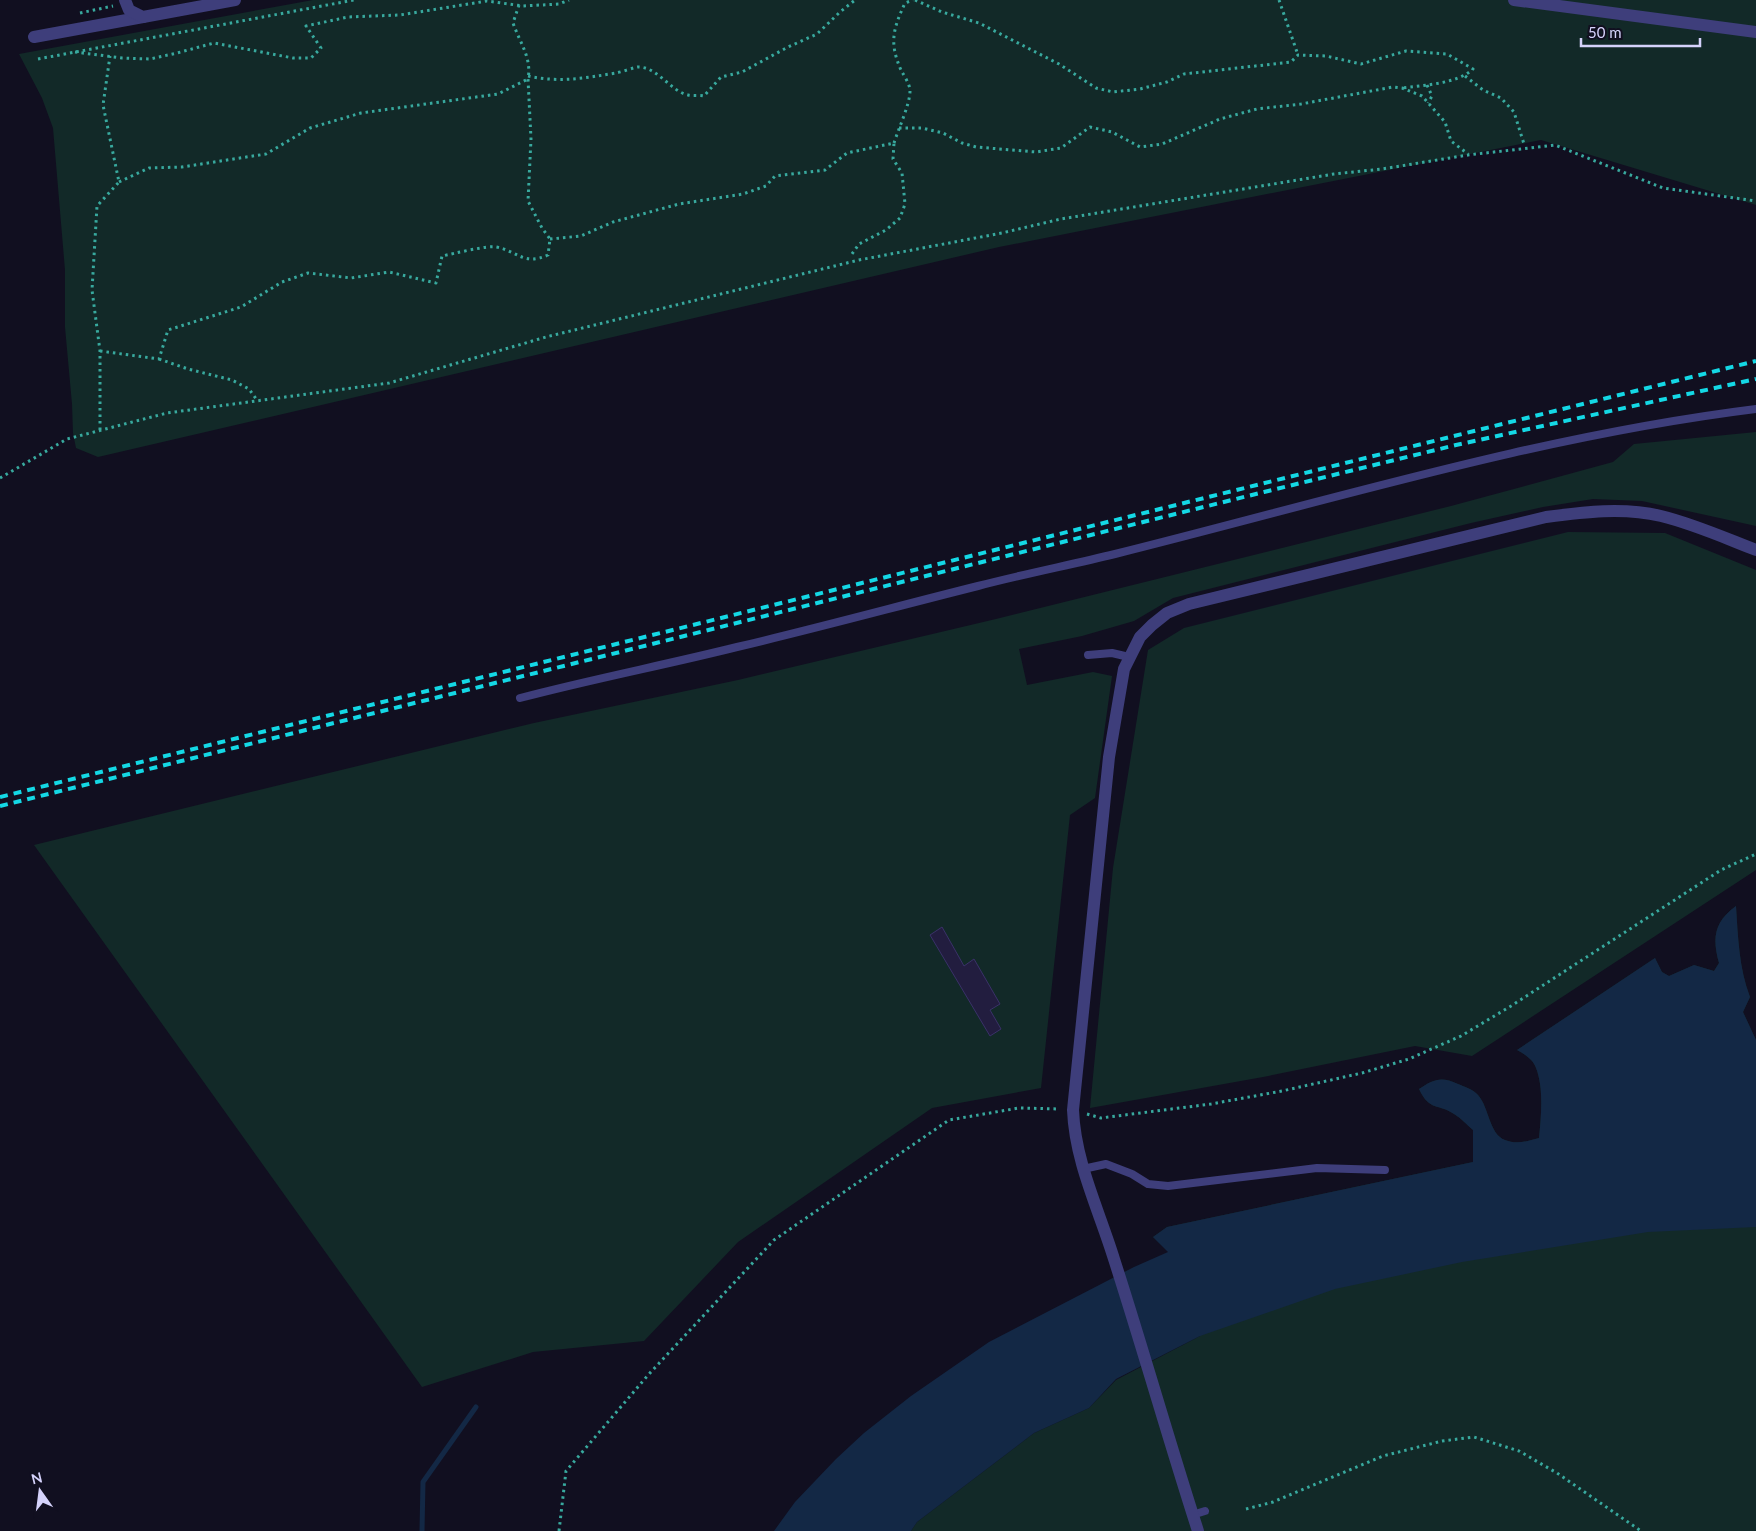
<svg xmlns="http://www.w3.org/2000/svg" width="1756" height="1531" font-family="Lato,sans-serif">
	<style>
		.green { fill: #122928 }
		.water { fill: #132845 }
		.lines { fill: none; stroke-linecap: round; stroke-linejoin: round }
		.stream { stroke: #132845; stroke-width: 5 }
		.building { fill: #221d3f; stroke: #3a3169 }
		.path { stroke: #38a99e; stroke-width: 3; stroke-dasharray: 2.5 4; stroke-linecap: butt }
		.service { stroke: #3e3e7b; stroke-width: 8 }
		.minor { stroke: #3e3e7b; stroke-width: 12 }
		.tertiary { stroke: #3e3e7b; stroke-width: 12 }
		.rail { stroke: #14d8e5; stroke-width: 4; stroke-dasharray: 8 6; stroke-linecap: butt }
	</style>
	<rect width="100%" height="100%" fill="#110f20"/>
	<path class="green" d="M313,0H1756V205L1541,140L999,247L98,457L76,448L73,433L72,404L65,327V270L53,128L42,98L19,54Z
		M1756,432V526L1642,501L1593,499L1543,507L1471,523L1173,598L1134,621L1082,636L1019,649L1027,685L1093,672L1112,676L1095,798L1070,815L1041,1088L932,1108L738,1242L644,1341L533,1352L422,1387L34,845L534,723L738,680L996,619L1451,506L1613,462L1634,444Z
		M1568,532L1665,533L1756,570V870L1472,1056L1415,1046L1263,1077L1090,1108L1113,868L1148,650L1184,628Z
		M1736,906C1738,937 1739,968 1750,997L1743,1012L1756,1040V1531H911L917,1522L1034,1433L1089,1408L1116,1380L1200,1336L1169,1252L1153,1237L1167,1227L1473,1162V1130C1467,1125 1461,1118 1454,1114C1438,1103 1430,1112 1419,1089C1434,1079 1441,1076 1458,1084C1465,1087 1473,1089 1478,1095C1489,1107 1489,1134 1505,1140C1517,1145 1527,1141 1539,1138C1541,1117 1544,1088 1536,1068C1533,1059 1524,1054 1517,1050L1655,958L1662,972L1669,976L1694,965L1714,971L1719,963C1712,938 1714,922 1736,906Z"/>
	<path class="water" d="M1736,906C1738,937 1739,968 1750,997L1743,1012L1756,1040V1227L1648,1232L1462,1262L1335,1289L1200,1336L1116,1379L1089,1408L1034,1433L917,1522L911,1531H774L795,1502L836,1459L864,1433L911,1396L989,1342L1134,1267L1168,1252L1153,1237L1167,1227L1473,1162V1130C1467,1125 1461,1118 1454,1114C1438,1103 1430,1112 1419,1089C1434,1079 1441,1076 1458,1084C1465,1087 1473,1089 1478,1095C1489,1107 1489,1134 1505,1140C1517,1145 1527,1141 1539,1138C1541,1117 1544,1088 1536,1068C1533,1059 1524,1054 1517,1050L1655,958L1662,972L1669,976L1694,965L1714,971L1719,963C1712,938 1714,922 1736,906Z"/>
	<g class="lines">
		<path class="stream" d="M422,1531L423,1482L476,1407"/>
	</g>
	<path class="building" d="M942,927L964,966L974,959L1000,1004L990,1010L1001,1029L990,1036L930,935Z"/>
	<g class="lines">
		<path class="path" d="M915,0L942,12L979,23L1059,64L1096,88L1113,92L1140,89L1167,82L1184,74L1291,62L1298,55L1326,56L1361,64L1406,51L1447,54L1473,69C1457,84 1424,85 1402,88
			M1279,0L1298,55
			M80,13L113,6
			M75,52L122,58L150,59L177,53L214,43L293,58H311L321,48L306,26L348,17L400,15L487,1L523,6L559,4L569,0
			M38,59L354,0
			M528,76C560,83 585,78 616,73C622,72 635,67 638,67C658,67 670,91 688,95C693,96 699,95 704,96L721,77L742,72L788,47L817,34L840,12L855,0
			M1465,76L1483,90L1501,98L1514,112L1524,144
			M1427,85L1432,96L1428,103
			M899,128H922L943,133L962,143L976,147L1036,152L1061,148L1090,127L1112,132L1140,147L1162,144L1220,119L1257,109L1301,104L1393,87L1402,88L1422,96L1445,122L1451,141L1468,154
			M894,143C898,130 910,104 910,91C910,84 904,76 901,70C889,43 893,29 905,3L913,0
			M119,182L149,168L182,167L266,154L310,128L361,113L498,94L528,79
			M550,239L581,236L613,222L679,204L743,194L766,186L775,176L825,170L847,153L894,143L893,159L902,173L905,204L900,218L886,230L859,244L852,254
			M100,351L159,359L168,330L241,307L282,282L308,273L351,278L389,272L436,283L442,256C452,254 488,245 496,247C518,251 523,266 548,255L550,239L542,228L528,201L531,139L528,79C532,58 520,43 513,23L519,5
			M159,359L188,369L232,380L249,389L257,400
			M100,430V351L92,290L97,206L119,182L103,105L110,56
			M0,478L67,439L167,413L389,383L546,337L859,260L1002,233L1061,219L1334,174L1382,169L1468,155L1555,145L1663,188L1756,201
			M1087,1114L1101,1118L1211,1104L1282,1091L1362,1073L1409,1059L1461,1036L1511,1006L1721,870L1756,854
			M1246,1509L1273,1502L1383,1456L1442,1441L1474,1437L1519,1451L1557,1473L1641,1531
			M559,1531L566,1471L649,1374L774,1240L949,1120L1019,1108L1059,1109"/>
		<path class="service" d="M1088,655L1112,653L1129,657
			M520,698C592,679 665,665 737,647C818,628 898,606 978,586C1024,574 1070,565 1115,554C1328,501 1538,436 1756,409
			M1083,1169L1106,1164L1132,1174L1148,1184L1168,1186L1317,1168L1385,1170
			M1192,1515L1205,1511"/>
		<path class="minor" d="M34,37L143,17"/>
		<path class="tertiary" d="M125,0L129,10L143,17L235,0
			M1514,0L1756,32
			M1198,1531C1169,1441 1143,1349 1114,1259C1099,1210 1075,1162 1073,1110L1109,757L1124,669L1140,637L1152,625L1167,613L1189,604L1546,517C1584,512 1623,507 1661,516C1694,524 1725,538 1756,550"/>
		<path class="rail" d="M0,797L1756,361
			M0,806L1264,492L1456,445L1756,379"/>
	</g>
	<g transform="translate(40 1491) rotate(346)" stroke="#110f20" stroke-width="4" paint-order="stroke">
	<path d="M0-4L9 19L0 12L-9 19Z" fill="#d5d2fb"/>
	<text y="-8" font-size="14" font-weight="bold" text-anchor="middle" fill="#d5d2fb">N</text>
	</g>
	<path d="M1581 38v8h119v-8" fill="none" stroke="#d5d2fb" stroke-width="2.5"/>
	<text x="1588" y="38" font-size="15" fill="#d5d2fb" stroke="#110f20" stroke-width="4" paint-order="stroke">50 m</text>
</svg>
